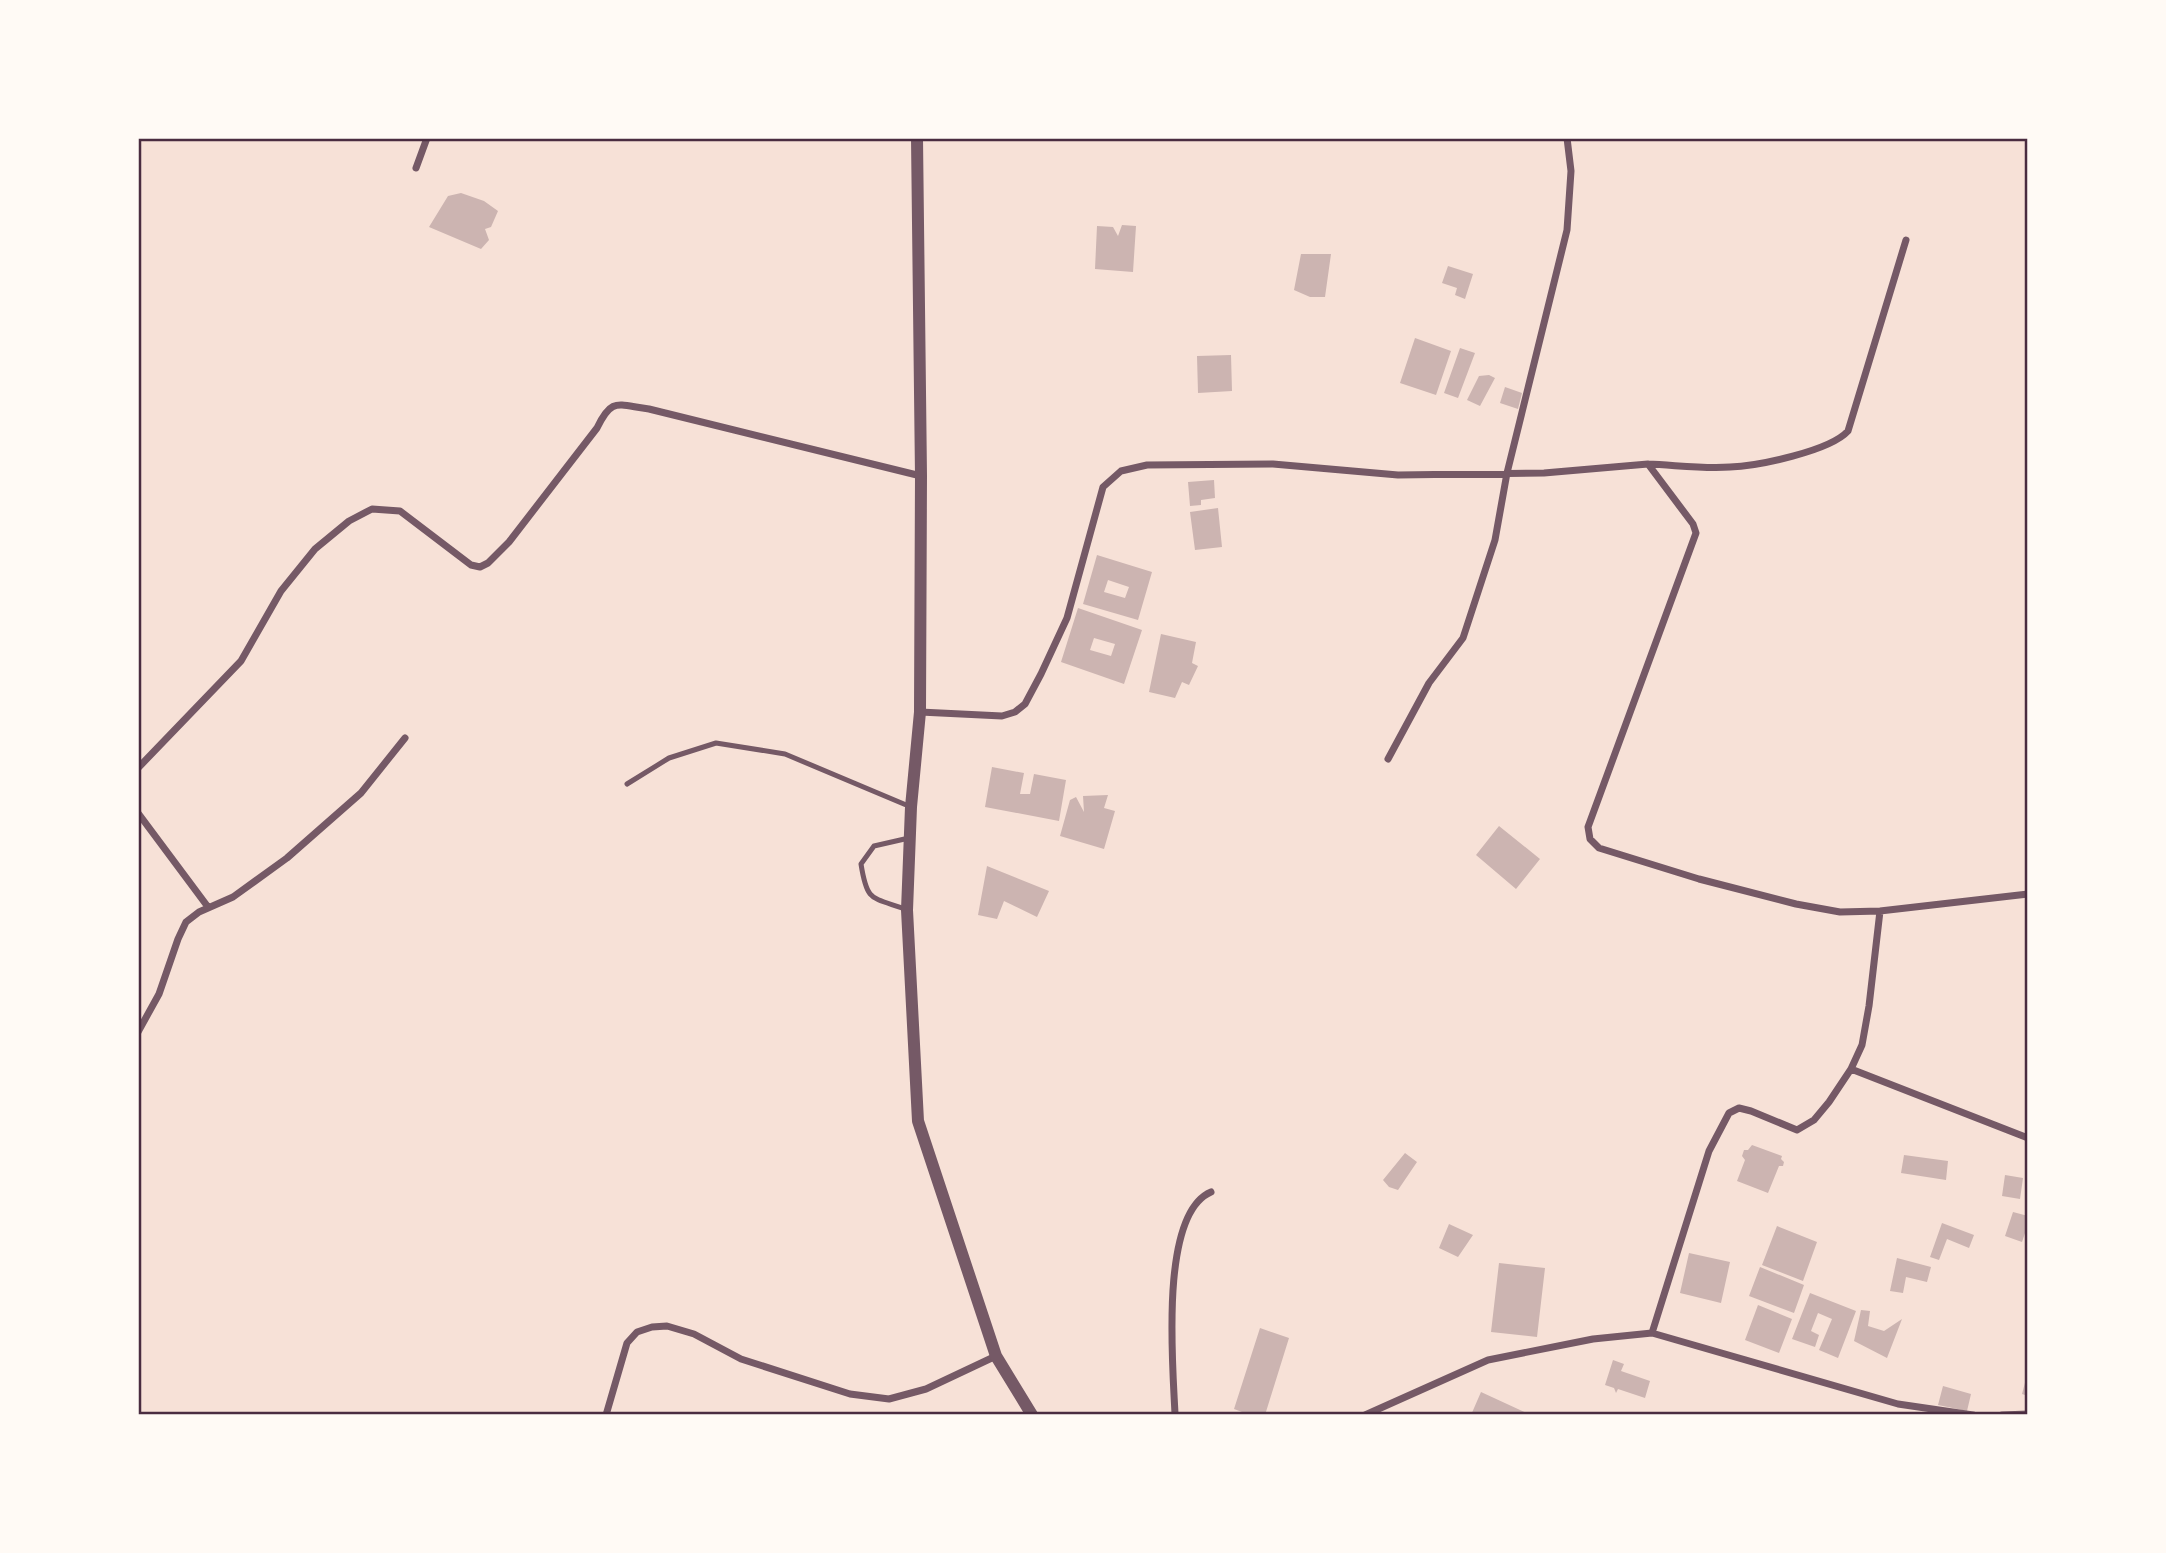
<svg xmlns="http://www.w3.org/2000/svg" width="2166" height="1553" font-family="Cabin,sans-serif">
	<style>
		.building { fill: #ccb4b1; fill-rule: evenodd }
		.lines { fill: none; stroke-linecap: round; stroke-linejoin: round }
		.service { stroke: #755966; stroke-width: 5 }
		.minor { stroke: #755966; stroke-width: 7 }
		.tertiary { stroke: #755966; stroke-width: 12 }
		.neatline { fill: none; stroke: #4a2c40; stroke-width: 2.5 }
	</style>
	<rect width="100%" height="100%" fill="#f7e1d7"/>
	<path class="building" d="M461,193L484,201L498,211L491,227L485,229L489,240L481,249L429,227L448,196Z
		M1122,225L1136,226L1133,272L1095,269L1097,226L1113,227L1118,236Z
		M1301,254H1331L1325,297H1310L1294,290Z
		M1448,266L1473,274L1465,299L1455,295L1457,288L1442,283Z
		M1415,338L1451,351L1436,395L1400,383Z
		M1460,348L1475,353L1458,398L1444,393Z
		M1231,355L1232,391L1198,393L1197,356Z
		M1489,375L1495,378L1480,406L1467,400L1479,376Z
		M1505,387L1522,393L1518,409L1500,403Z
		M1214,480L1215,498L1201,500V505L1190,506L1188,482Z
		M1218,508L1222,547L1195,550L1190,512Z
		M1097,555L1152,572L1138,620L1083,604ZM1108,580L1129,587L1125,598L1104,592Z
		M1078,608L1142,630L1124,684L1061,662ZM1094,638L1115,644L1111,656L1090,650Z
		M1161,634L1196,642L1192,663L1198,666L1189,685L1182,682L1175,698L1149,692Z
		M992,767L1024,773L1020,794H1030L1034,774L1066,780L1059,821L985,807Z
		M1108,795L1104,808L1115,811L1104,849L1060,836L1070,800L1076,797L1084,812L1083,796Z
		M1499,826L1540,859L1516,889L1476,855Z
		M987,866L1049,891L1037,917L1004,901L997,919L978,915Z
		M1752,1145L1782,1156L1781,1159L1784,1162L1783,1166H1779L1768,1193L1737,1181L1745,1160L1742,1156L1744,1150H1748Z
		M1405,1153L1417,1162L1398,1190L1389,1187L1383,1180Z
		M1904,1155L1948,1161L1946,1180L1901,1173Z
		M2005,1175L2023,1178L2020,1199L2002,1196Z
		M2013,1212L2028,1216V1224L2022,1242L2005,1236Z
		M1942,1223L1974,1235L1969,1248L1947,1239L1939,1260L1930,1257Z
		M1449,1224L1473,1235L1458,1257L1439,1248Z
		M1777,1226L1817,1242L1803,1281L1762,1265Z
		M1689,1253L1730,1262L1721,1303L1680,1293Z
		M1897,1258L1931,1267L1927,1282L1906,1277L1903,1293L1890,1291Z
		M1499,1263L1545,1268L1537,1337L1491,1332Z
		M1760,1267L1804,1285L1794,1313L1749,1296Z
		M1810,1293L1856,1311L1838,1358L1819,1350L1832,1319L1818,1313L1811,1331L1819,1335L1815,1347L1792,1339Z
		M1758,1305L1792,1319L1779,1353L1745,1340Z
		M1861,1310L1870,1311L1868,1326L1884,1331L1902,1319L1887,1358L1854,1341Z
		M1260,1328L1289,1338L1265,1415H1250L1234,1409Z
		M1613,1360L1624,1364L1621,1371L1650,1381L1645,1398L1618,1389L1616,1393L1614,1388L1605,1385Z
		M2027,1375L2028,1376V1396L2022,1394Z
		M1943,1386L1971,1394L1967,1411L1938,1405Z
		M1481,1392L1531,1415H1471Z"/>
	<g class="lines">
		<path class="service" d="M627,784L669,758L716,743L785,754L911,807
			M905,909C871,897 867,902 861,864L874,846L909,838"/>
		<path class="minor" d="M416,168L427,138
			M1906,240L1848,431C1830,451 1758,466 1730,467C1703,469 1675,465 1648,464L1693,524L1696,533L1588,827L1590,839L1599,848L1699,879L1796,904L1840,912L1880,911L2028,894
			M920,712L1002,716L1015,712L1025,704L1041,674L1067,618L1103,487L1121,471L1147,465L1273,464L1398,475L1544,473L1648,464
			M1388,759L1429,683L1463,638L1495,540L1507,473L1567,230L1571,171L1567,138
			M138,768L241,661L281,591L315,549L349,521L372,509L400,511L471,565L480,567L488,563L509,542L597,428C612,397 617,405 649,409L921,476
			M138,813L208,907
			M138,1032L159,994L178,939L186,922L199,912L233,897L287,858L361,793L405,738
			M1851,1069L2028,1138
			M1652,1333L1709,1151L1729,1113L1739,1108L1751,1111L1797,1130L1814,1120L1829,1102L1851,1069L1862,1045L1869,1006L1880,911
			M1175,1414C1173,1367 1159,1214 1211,1192
			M606,1415L627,1343L637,1332L652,1327L667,1326L694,1334L741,1359L850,1394L889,1399L926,1389L996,1356
			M1365,1415L1488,1360L1593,1339L1652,1333L1898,1404L1973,1415
			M2002,1415L2028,1414"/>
		<path class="tertiary" d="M917,138L921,476L920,712L911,807L907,910L918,1121L996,1356L1032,1415"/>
	</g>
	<rect width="2166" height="1553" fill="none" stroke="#fffaf5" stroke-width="280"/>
	<rect x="140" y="140" width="1886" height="1273" class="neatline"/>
</svg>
